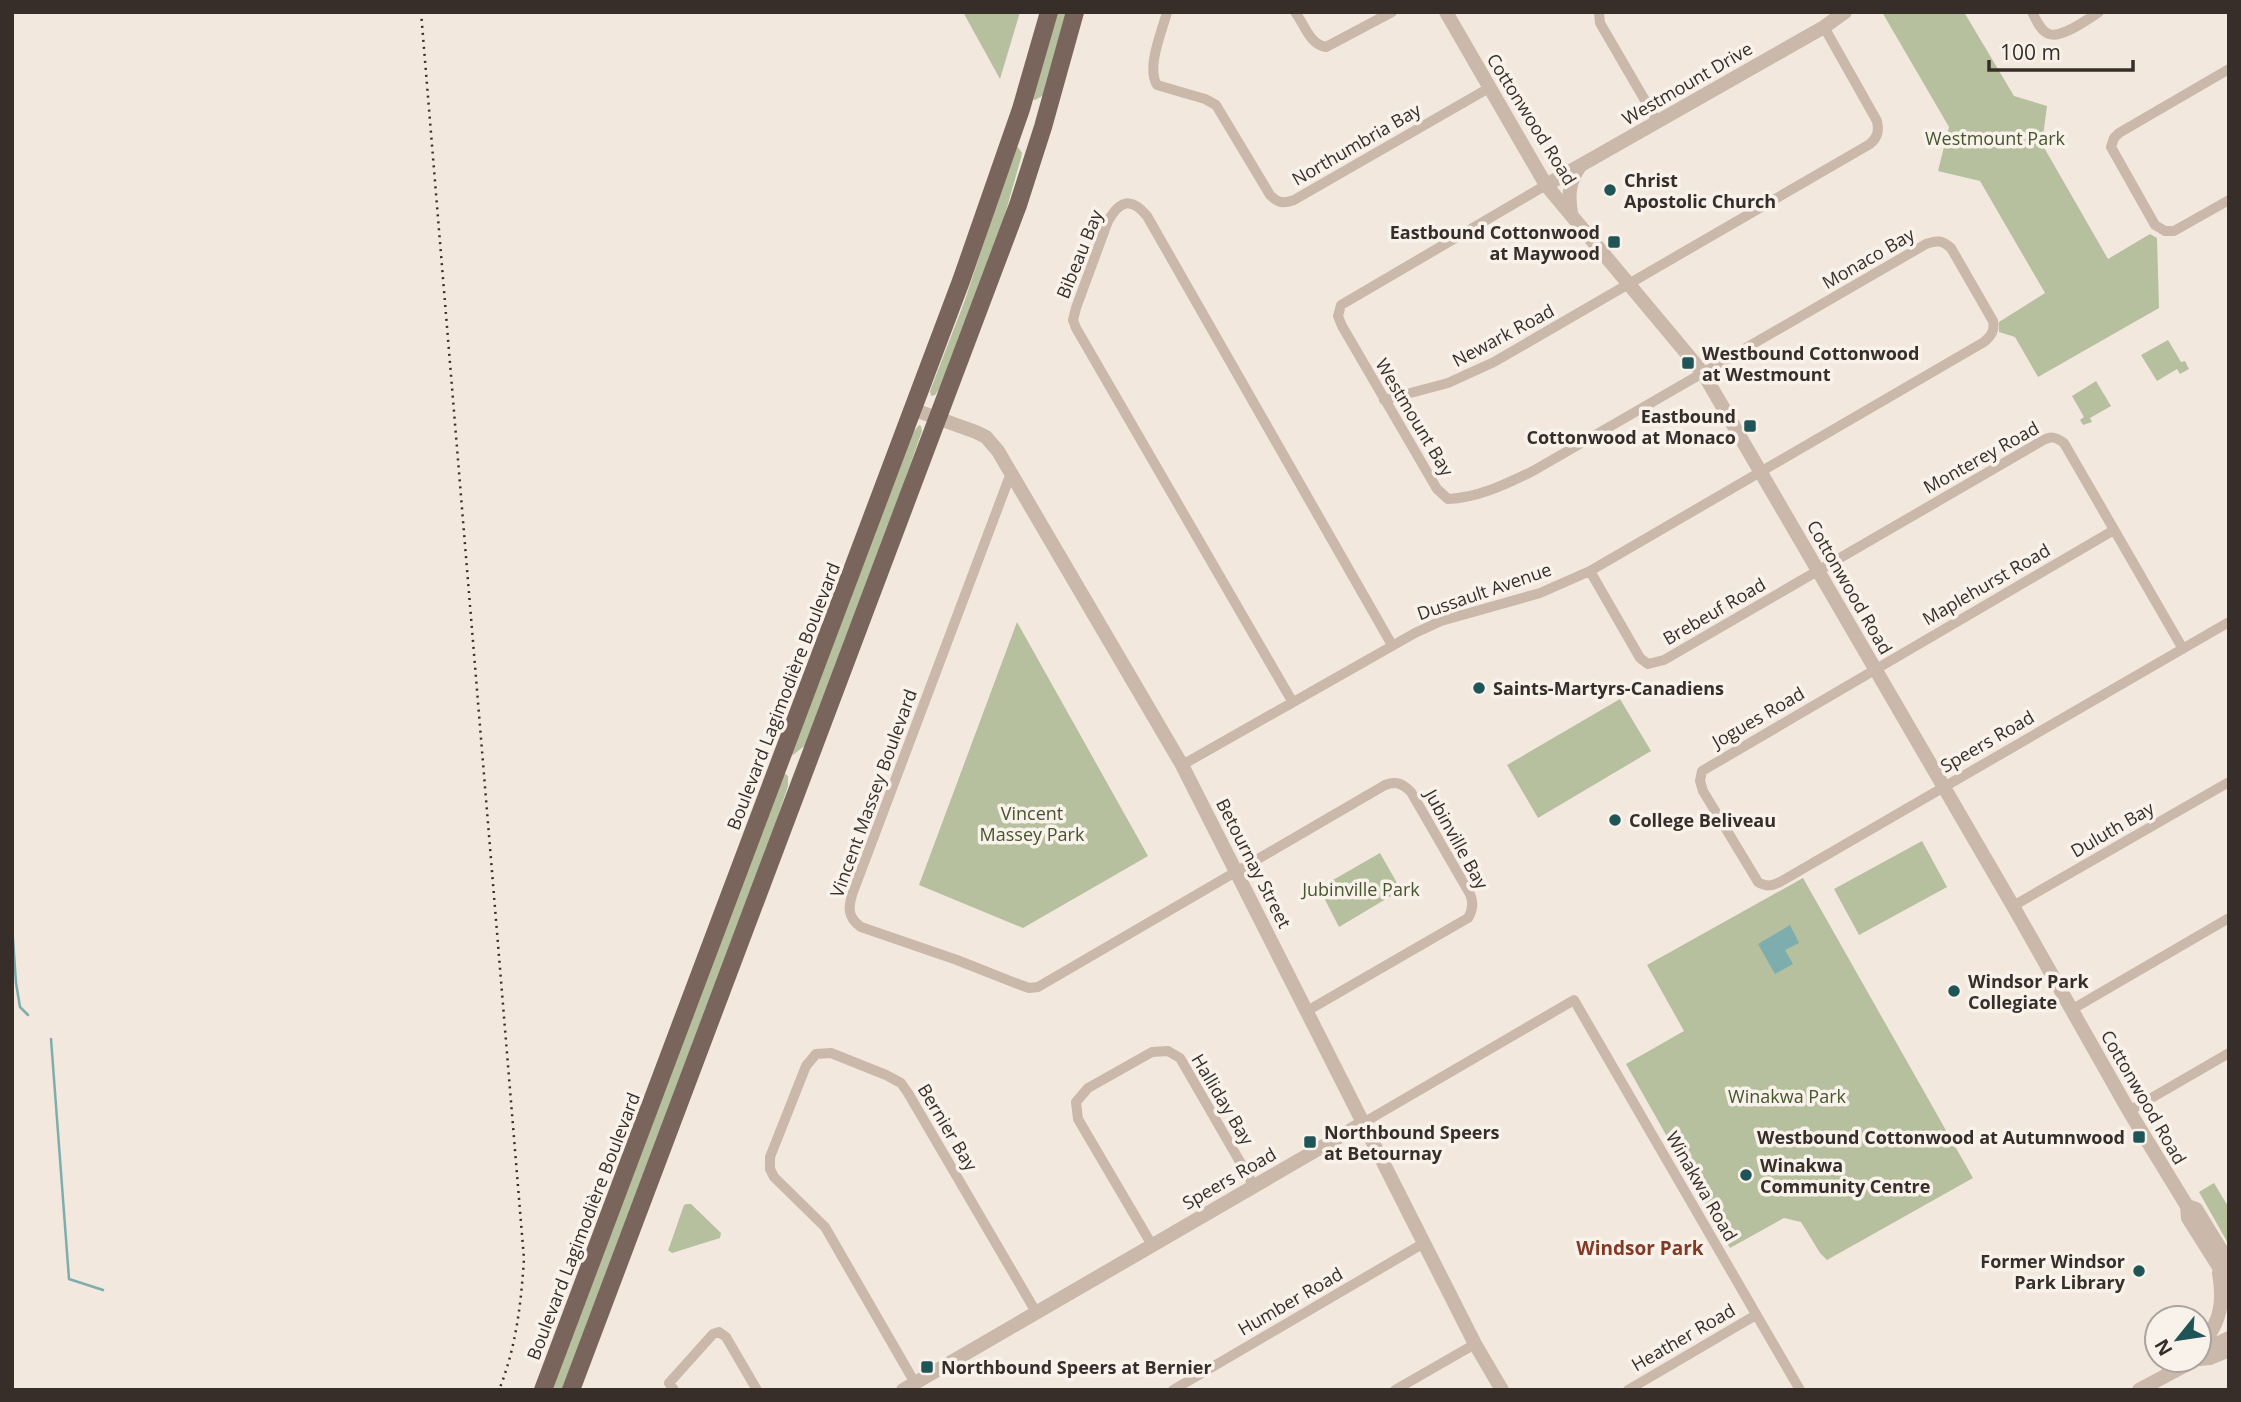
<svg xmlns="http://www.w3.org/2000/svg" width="2241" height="1402" font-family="'Open Sans',sans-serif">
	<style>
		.green { fill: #b6c09e }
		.water { fill: #7eadae }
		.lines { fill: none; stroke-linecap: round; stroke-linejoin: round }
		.stream { stroke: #7eadae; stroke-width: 2.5 }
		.minor { stroke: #cab8aa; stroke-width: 10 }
		.tertiary { stroke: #cab8aa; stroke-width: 14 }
		.primary { stroke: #79655b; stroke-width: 18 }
		.rail { stroke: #372e2a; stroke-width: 2.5; stroke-dasharray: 2 5; stroke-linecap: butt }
		.poi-dot { fill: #205558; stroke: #f9f2eb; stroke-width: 2.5 }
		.labels { text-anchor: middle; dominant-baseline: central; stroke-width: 7; stroke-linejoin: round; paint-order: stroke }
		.street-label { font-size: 18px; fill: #372e2a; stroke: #f9f2eb }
		.park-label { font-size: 18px; fill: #47552e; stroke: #f9f2eb }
		.poi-label { font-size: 18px; font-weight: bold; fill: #372e2a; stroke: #f9f2eb; text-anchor: start }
		.neighbourhood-label { font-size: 19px; font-weight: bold; fill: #833a25; stroke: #f9f2eb }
	</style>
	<rect width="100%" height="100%" fill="#f2e8de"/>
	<path class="green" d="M963,12H1020L1000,79Z
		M1055,12H1069L1044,95L1035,100L1033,99Z
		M1882,12H1964L2014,96L2047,106L2042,144L2108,259L2150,234L2157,238L2159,308L2038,377L2015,337L1999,332V322L2045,293L1980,181L1938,171L1949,127Z
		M1018,147L1022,153L1021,158L1000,232L946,379L935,395L931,396L930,391L965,300L1015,148Z
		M2168,340L2181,362L2185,361L2189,369L2180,374L2177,369L2157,381L2141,355Z
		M2096,381L2111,406L2090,418L2092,422L2083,425L2080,420L2084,417L2072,396Z
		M919,425L921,426L922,431L884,539L807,744L793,755L791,754L911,435Z
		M1017,622L1148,856L1023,928L919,885Z
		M1620,699L1651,751L1538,818L1507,765Z
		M784,773L788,776V786L758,875L564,1390H549Z
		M1922,841L1947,887L1859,935L1834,889Z
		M1380,853L1401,890L1339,927L1319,888Z
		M1803,878L1973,1178L1827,1260L1820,1253L1801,1222L1784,1218L1730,1248L1626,1064L1684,1031L1647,965Z
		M2214,1183L2229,1208V1245L2199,1192Z
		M687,1204H691L721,1233L720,1238L672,1253L668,1250L669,1248L684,1205Z"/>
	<path class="water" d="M1790,925L1799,943L1785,950L1793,964L1775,974L1758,944Z"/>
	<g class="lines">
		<path class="stream" d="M12,924L16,983L20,1007L28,1015
			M51,1039L69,1279L103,1290"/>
		<path class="minor" d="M1167,12C1162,32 1146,67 1157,85L1205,99L1216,105L1270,195C1278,203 1283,204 1294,200L1489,88
			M1295,12C1305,25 1309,44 1326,47L1392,12
			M1599,12L1600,23L1657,121
			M2032,12C2036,19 2040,31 2049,34C2061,39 2088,19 2099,12
			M2229,69L2119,133L2114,138L2111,147L2155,225L2165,231H2174L2229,200
			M1384,400L1448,383L1494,362L1870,144C1878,137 1879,131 1877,121L1824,27
			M1011,473L853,892C848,907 847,917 861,927L957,960L1018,984L1029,988L1038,987L1385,785C1396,781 1402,783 1411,792L1470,894C1474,903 1473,910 1468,918L1307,1011
			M2114,530L1702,771L1700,781L1703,791L1758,882C1766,887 1772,886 1780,882L2229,622
			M1590,571L1640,658L1648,664L1664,660L2040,442C2050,436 2055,436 2064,443L2183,649
			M1292,701L1076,328L1073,320L1076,308L1108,221C1120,200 1131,197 1147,216L1392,645
			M1182,765L1415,633L1441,621L1540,593L1590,571L1984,342C1991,336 1995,331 1993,321L1951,248C1942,240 1937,240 1926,244L1533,471C1506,484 1478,498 1448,499L1437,489L1342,326L1338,316L1341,305L1546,185
			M2013,906L2229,782
			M2071,1010L2229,918
			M2129,1111L2229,1053
			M1363,1123L1574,1000L1800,1390
			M1152,1245L1078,1119L1076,1102L1088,1088L1152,1052L1168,1051L1180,1058L1254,1186
			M915,1383L825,1227L774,1177L770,1169V1157L806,1066L816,1054L831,1053L886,1075L901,1083L908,1093L1036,1312
			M674,1390L669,1383L713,1334L719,1332L726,1337L757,1390
			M1173,1390L1424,1243
			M1395,1390L1475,1344
			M1628,1390L1756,1315"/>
		<path class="tertiary" d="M1446,12L1546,185L1703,373L2013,906L2129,1111L2187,1206L2188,1218L2229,1283
			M1546,185L1824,27L1845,12
			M1571,213C1568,195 1569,181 1580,166
			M912,409L976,432L986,437L998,451L1182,765L1475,1344L1502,1390
			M2187,1206L2196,1209L2229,1263
			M2202,1351C2205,1341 2210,1334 2215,1324C2223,1308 2222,1290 2219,1273
			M2200,1354L2202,1351L2229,1338
			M2199,1359L2210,1358L2229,1350
			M903,1390L1363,1123
			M2139,1390L2195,1360"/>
		<path class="primary" d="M543,1390L961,281L1021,109L1049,12
			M571,1390L1018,205L1043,127L1075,12"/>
		<path class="rail" d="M421,12L524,1259C521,1304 516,1348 499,1390"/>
	</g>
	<g class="poi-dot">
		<circle cx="1610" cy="190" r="7"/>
		<rect x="1607" y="235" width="14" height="14" rx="3.5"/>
		<rect x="1681" y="356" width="14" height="14" rx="3.5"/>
		<rect x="1743" y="419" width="14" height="14" rx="3.5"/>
		<circle cx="1479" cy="688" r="7"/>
		<circle cx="1615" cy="820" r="7"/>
		<circle cx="1954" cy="991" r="7"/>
		<rect x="2132" y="1130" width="14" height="14" rx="3.5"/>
		<rect x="1303" y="1135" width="14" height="14" rx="3.5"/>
		<circle cx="1746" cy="1175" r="7"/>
		<circle cx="2139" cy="1271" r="7"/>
		<rect x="920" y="1360" width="14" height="14" rx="3.5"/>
	</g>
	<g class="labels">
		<g class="street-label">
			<text transform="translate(1687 83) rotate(-30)">Westmount Drive</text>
			<text transform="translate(1532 119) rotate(58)">Cottonwood Road</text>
			<text transform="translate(1356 144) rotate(-30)">Northumbria Bay</text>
			<text transform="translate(1079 254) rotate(-68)">Bibeau Bay</text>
			<text transform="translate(1868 258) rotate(-30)">Monaco Bay</text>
			<text transform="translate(1503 335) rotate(-28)">Newark Road</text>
			<text transform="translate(1415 417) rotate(59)">Westmount Bay</text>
			<text transform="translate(1981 457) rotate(-29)">Monterey Road</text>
			<text transform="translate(1986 584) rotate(-30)">Maplehurst Road</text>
			<text transform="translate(1850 587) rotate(60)">Cottonwood Road</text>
			<text transform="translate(1484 591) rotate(-19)">Dussault Avenue</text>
			<text transform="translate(1714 611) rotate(-30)">Brebeuf Road</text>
			<text transform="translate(783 696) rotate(-69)">Boulevard Lagimodière Boulevard</text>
			<text transform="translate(1758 717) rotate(-30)">Jogues Road</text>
			<text transform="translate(1987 741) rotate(-30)">Speers Road</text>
			<text transform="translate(873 793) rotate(-70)">Vincent Massey Boulevard</text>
			<text transform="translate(2112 829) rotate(-30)">Duluth Bay</text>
			<text transform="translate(1457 839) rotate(61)">Jubinville Bay</text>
			<text transform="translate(1254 863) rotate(63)">Betournay Street</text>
			<text transform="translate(2144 1097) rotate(60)">Cottonwood Road</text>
			<text transform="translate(1223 1099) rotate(59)">Halliday Bay</text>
			<text transform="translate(948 1127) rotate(59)">Bernier Bay</text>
			<text transform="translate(1229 1178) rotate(-30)">Speers Road</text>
			<text transform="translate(1702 1186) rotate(60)">Winakwa Road</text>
			<text transform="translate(583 1226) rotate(-69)">Boulevard Lagimodière Boulevard</text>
			<text transform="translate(1290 1301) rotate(-30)">Humber Road</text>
			<text transform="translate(1683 1337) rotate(-30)">Heather Road</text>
		</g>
		<g class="park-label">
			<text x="1995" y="138">Westmount Park</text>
			<text x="1032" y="813">Vincent<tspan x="1032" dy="21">Massey Park</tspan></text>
			<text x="1361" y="889">Jubinville Park</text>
			<text x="1787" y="1096">Winakwa Park</text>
		</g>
		<g class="poi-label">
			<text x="1624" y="180">Christ<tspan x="1624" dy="21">Apostolic Church</tspan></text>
			<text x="1600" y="232" text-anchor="end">Eastbound Cottonwood<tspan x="1600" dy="21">at Maywood</tspan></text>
			<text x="1702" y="353">Westbound Cottonwood<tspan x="1702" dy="21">at Westmount</tspan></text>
			<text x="1736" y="416" text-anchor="end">Eastbound<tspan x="1736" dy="21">Cottonwood at Monaco</tspan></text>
			<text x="1493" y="688">Saints-Martyrs-Canadiens</text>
			<text x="1629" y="820">College Beliveau</text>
			<text x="1968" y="981">Windsor Park<tspan x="1968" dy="21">Collegiate</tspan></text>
			<text x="1324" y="1132">Northbound Speers<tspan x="1324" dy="21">at Betournay</tspan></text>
			<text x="2125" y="1137" text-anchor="end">Westbound Cottonwood at Autumnwood</text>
			<text x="1760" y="1165">Winakwa<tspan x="1760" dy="21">Community Centre</tspan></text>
			<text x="2125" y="1261" text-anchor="end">Former Windsor<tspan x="2125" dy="21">Park Library</tspan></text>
			<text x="941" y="1367">Northbound Speers at Bernier</text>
		</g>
		<g class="neighbourhood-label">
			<text x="1640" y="1248">Windsor Park</text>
		</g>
	</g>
	<rect width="2241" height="1402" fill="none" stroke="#372e2a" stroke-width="28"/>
	<g transform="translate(2178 1339) rotate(240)"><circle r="33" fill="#f9f2eb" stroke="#aba49e" stroke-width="2"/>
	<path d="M0-5L12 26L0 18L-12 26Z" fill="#205558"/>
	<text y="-10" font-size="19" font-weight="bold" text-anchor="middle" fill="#372e2a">N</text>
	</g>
	<path d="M1989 60v10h144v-10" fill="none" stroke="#372e2a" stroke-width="3.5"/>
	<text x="2000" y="60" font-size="21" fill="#372e2a" stroke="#f9f2eb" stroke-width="5" paint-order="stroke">100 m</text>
</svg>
